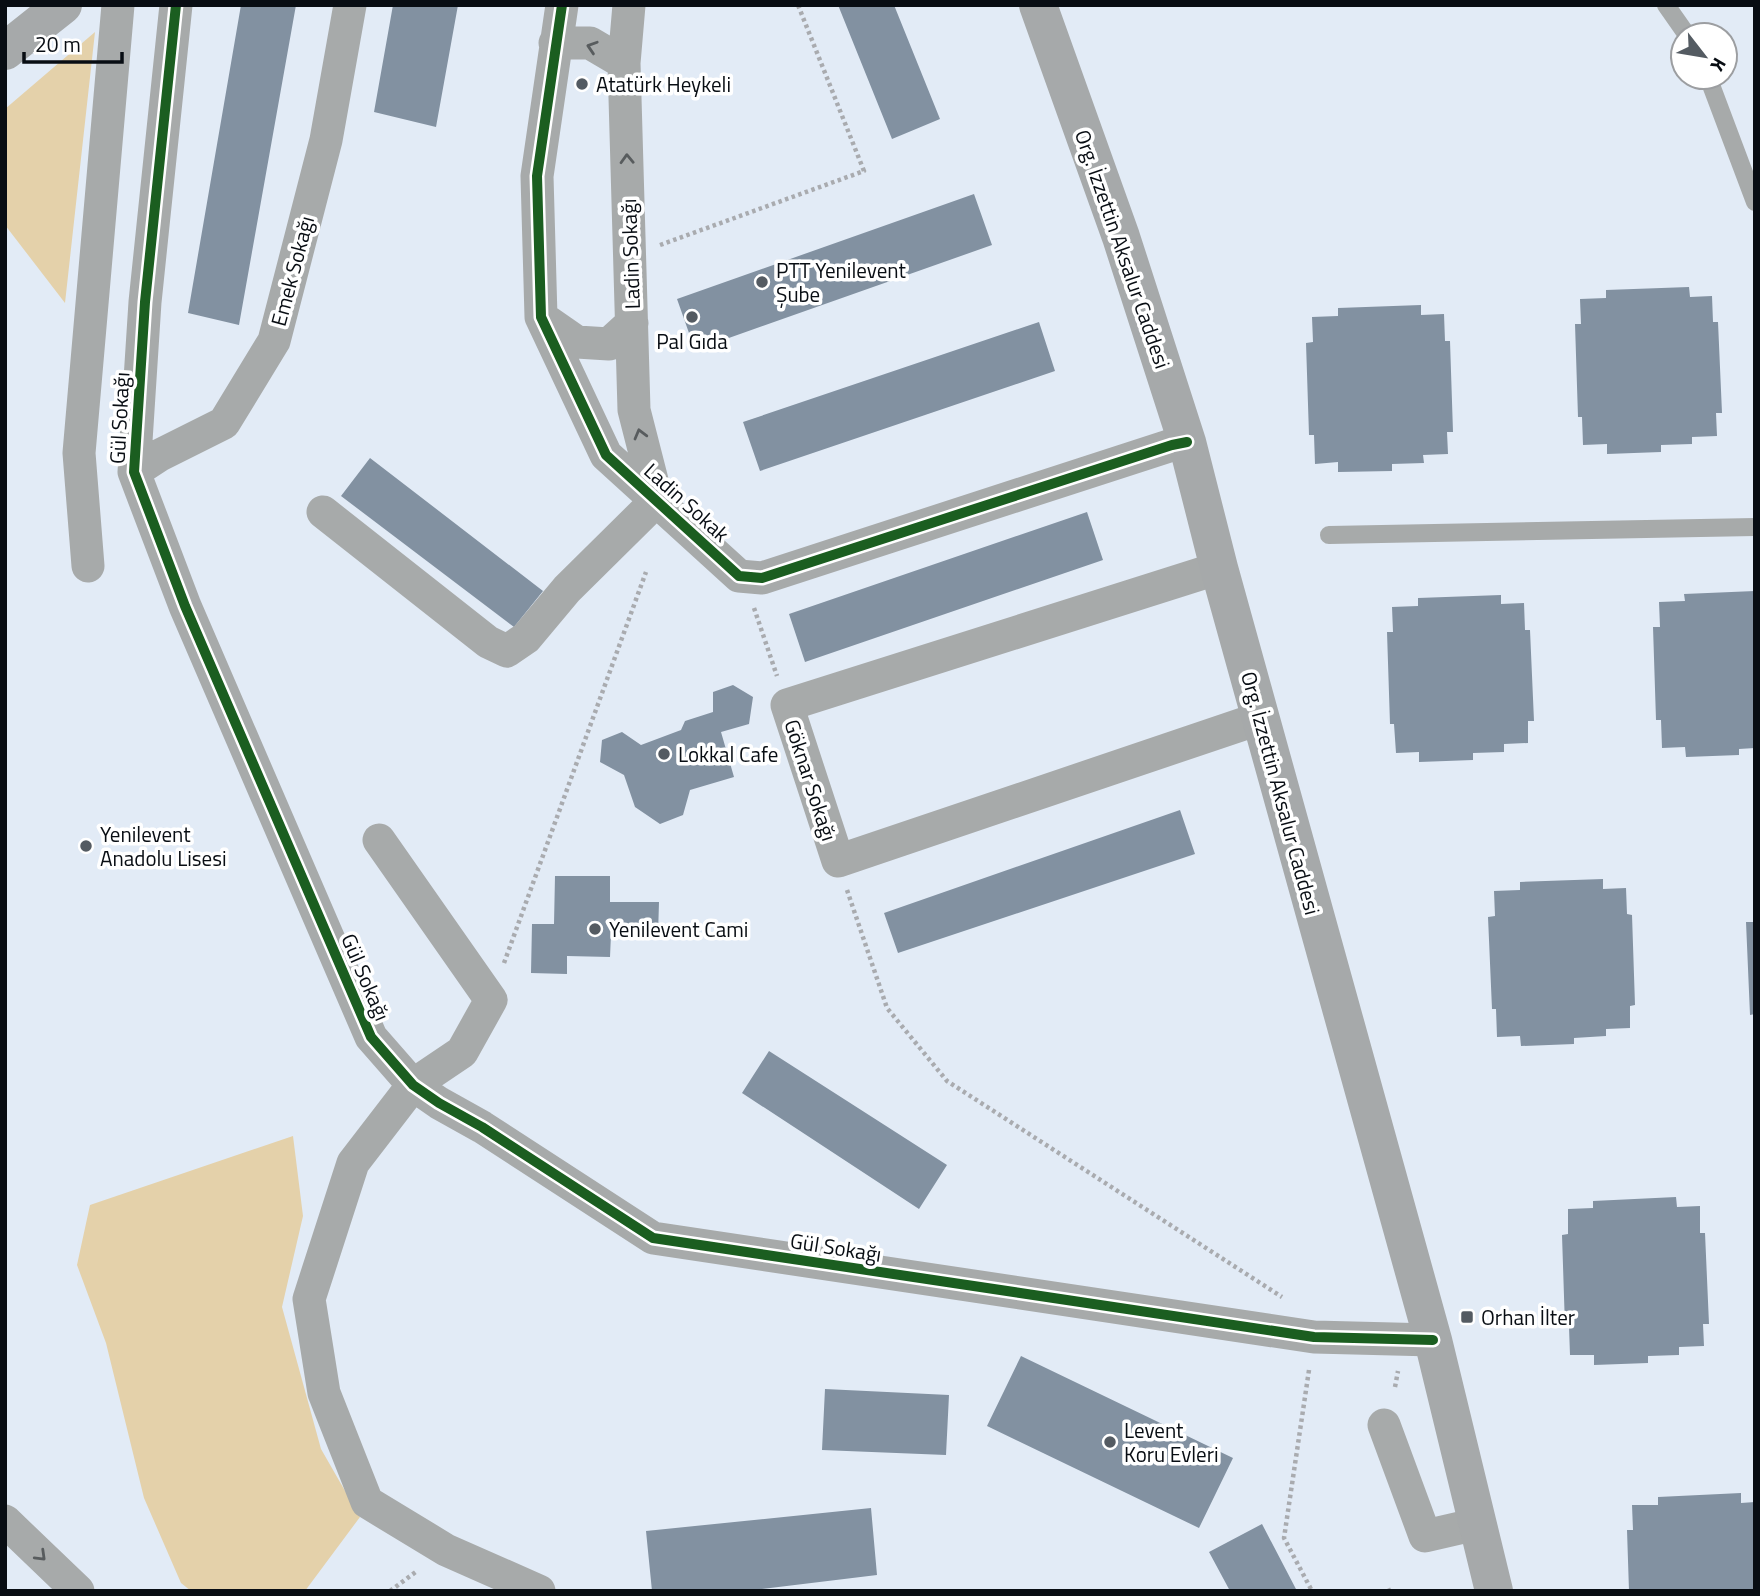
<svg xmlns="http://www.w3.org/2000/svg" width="1760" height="1596" font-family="'Titillium Web',sans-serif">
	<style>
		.green { fill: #e4d1aa }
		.building { fill: #8291a1 }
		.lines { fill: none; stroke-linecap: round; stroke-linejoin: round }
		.path { stroke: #a9abaf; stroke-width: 4.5; stroke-dasharray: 3.5 3.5; stroke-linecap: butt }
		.lane { stroke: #a7aaaa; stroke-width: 18 }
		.street { stroke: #a7aaaa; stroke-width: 33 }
		.secondary { stroke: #a6a9aa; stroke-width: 38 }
		.cycleway-casing { stroke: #fff; stroke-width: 15 }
		.cycleway { stroke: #1b5e20; stroke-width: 10 }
		.oneway { stroke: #585c5e }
		.poi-dot { fill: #545b62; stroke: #fff; stroke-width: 2.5 }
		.labels { text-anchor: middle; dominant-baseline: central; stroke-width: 7; stroke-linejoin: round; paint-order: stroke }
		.poi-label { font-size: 21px; fill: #080d13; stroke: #fff; text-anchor: start }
		.street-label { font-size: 21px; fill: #080d13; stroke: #fff }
	</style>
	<rect width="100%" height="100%" fill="#e2ebf6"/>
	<path class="green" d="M95,32L65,303L5,225V109Z
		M293,1136L303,1216L282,1307L321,1449L360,1517L305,1591H191L181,1583L144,1498L106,1343L77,1265L90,1205Z"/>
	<path class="building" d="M241,5H296L239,325L188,313Z
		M393,5H458L436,127L374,112Z
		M838,5H894L940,119L892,139Z
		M974,194L992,245L695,350L677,299Z
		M1689,287L1690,297L1712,296L1713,322H1718L1722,413H1716L1717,436L1692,437V444L1661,445V452L1607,454V444L1583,445L1582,417H1578L1575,324H1581L1580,299L1606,298V290Z
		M1421,305V315L1444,314L1445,341H1450L1453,432H1447L1448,454L1423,455L1424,463L1392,464V471L1338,472V462L1315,464L1314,435H1309L1306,343L1313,342L1312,317L1338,316V308Z
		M1039,322L1055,371L760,471L743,422Z
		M370,458L543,591L514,627L341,496Z
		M1087,512L1103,560L805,662L789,614Z
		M1755,591V748L1739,749V755L1686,757L1685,747L1662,748L1661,720H1656L1653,627H1660L1659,602L1685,601L1684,594Z
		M1501,595V604L1524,603L1525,630H1530L1534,721H1528V743L1504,744V752L1473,753V760L1419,762V752L1396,753L1394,724H1390L1387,632H1393L1392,607L1418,606V598Z
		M733,685L753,697L749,724L721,732L734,777L690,790L683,815L660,824L635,807L624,775L600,762L602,740L622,732L641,745L681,730L685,721L713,712V692Z
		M1180,810L1195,854L898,953L884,913Z
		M555,876H610V902H659L658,935L611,934L610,957L567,956V974L531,973L532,924H554Z
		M1603,879V889L1626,888L1627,914L1632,915L1635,1005L1630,1006V1028L1606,1029V1036L1574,1038V1044L1521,1046L1520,1036L1497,1037L1496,1009H1492L1488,917L1495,916L1494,891L1520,890V882Z
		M1746,922H1755V1014L1750,1015Z
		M769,1051L947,1165L919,1209L742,1093Z
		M1676,1197L1677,1207L1700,1206V1233H1705L1709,1324H1703L1704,1346L1679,1347V1355L1648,1356V1363L1594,1365V1355H1570L1569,1327H1565L1562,1235L1568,1234V1209L1593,1208V1201Z
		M1021,1356L1233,1458L1199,1528L987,1426Z
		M825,1389L949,1395L946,1455L822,1450Z
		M1741,1493V1503L1755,1502V1591H1629L1627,1530H1633L1632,1505H1658V1497Z
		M871,1508L877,1575L746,1591H652L646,1531Z
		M1262,1524L1297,1591H1230L1209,1552Z"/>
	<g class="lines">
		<path class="path" d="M660,245L864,171L798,5
			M754,608L777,676
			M847,890L887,1008L947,1081L1282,1297
			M504,963L646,572
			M1309,1370L1284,1538L1312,1591
			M1395,1387L1398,1371
			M390,1591L417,1571
			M1388,1591L1394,1588"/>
		<path class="lane" d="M1666,5L1687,35
			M1708,77L1755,202
			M1329,535L1755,527"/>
		<path class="street" d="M176,5L145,302L134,472L185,606L371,1037L413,1085L439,1103L482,1127L653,1238L1314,1337L1433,1340
			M562,5L537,176L541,317L606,455L739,576L762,578L1172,445L1187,442
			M629,5L624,63L634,410L657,500
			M555,43H590L624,63
			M541,317L577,342L609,344L632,323
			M134,472L160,455L224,423L274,341L326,140L350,5
			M323,512L488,642L507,651L526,638L567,589L657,500
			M88,566L79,453L118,5
			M1219,568L787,705L838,861L1261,718
			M379,840L491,1000L462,1052L413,1085L353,1163L309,1299L324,1393L367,1502L446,1550L539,1591
			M1384,1425L1425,1536L1477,1524
			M5,1521L78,1591"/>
		<path class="secondary" d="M1038,5L1121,237L1187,442L1219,568L1433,1340L1494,1591
			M5,51L63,5"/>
		<defs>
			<path id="cycleway" d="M176,5L145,302L134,472L185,606L371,1037L413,1085L439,1103L482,1127L653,1238L1314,1337L1433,1340
				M562,5L537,176L541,317L606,455L739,576L762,578L1172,445L1187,442"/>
		</defs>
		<use href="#cycleway" class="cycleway-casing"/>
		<use href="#cycleway" class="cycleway"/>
	</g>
	<defs><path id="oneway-chevron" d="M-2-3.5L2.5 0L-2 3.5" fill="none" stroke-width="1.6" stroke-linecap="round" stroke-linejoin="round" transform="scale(1.75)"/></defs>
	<g class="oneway">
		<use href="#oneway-chevron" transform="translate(592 47) rotate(-162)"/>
		<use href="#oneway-chevron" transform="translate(627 159) rotate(-92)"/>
		<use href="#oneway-chevron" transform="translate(640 434) rotate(-105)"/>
		<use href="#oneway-chevron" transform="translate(41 1556) rotate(44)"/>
	</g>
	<g class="poi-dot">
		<circle cx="582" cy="84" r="7"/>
		<circle cx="762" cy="282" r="7"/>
		<circle cx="692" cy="317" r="7"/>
		<circle cx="664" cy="754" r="7"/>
		<circle cx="86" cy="846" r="7"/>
		<circle cx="595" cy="929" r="7"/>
		<rect x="1460" y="1310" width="14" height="14" rx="3.5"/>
		<circle cx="1110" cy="1442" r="7"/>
	</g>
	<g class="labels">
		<g class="poi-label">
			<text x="596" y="84">Atatürk Heykeli</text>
			<text x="776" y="270">PTT Yenilevent<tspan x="776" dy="24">Şube</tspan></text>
			<text x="692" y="341" text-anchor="middle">Pal Gıda</text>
			<text x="678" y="754">Lokkal Cafe</text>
			<text x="100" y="834">Yenilevent<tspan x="100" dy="24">Anadolu Lisesi</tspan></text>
			<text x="609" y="929">Yenilevent Cami</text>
			<text x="1481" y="1317">Orhan İlter</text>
			<text x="1124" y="1430">Levent<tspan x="1124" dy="24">Koru Evleri</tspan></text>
		</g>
		<g class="street-label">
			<text transform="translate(1123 249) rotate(71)">Org. İzzettin Aksalur Caddesi</text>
			<text transform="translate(630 254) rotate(-92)">Ladin Sokağı</text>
			<text transform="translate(292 271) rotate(-75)">Emek Sokağı</text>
			<text transform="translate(119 418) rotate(-87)">Gül Sokağı</text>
			<text transform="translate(687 502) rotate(42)">Ladin Sokak</text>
			<text transform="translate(811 780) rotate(72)">Göknar Sokağı</text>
			<text transform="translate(1281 793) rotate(75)">Org. İzzettin Aksalur Caddesi</text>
			<text transform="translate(366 977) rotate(67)">Gül Sokağı</text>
			<text transform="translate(836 1247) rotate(9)">Gül Sokağı</text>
		</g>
	</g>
	<rect width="1760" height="1596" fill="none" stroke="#080d13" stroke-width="14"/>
	<g transform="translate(1704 56) rotate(121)"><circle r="33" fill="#ffffff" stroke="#9c9ea1" stroke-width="2"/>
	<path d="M0-5L12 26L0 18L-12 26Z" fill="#545b62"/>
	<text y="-10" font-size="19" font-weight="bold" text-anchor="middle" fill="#080d13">K</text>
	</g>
	<path d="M24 52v10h98v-10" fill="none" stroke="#080d13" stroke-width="3.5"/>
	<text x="35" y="52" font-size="21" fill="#080d13" stroke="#ffffff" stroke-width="5" paint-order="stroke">20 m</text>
</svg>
